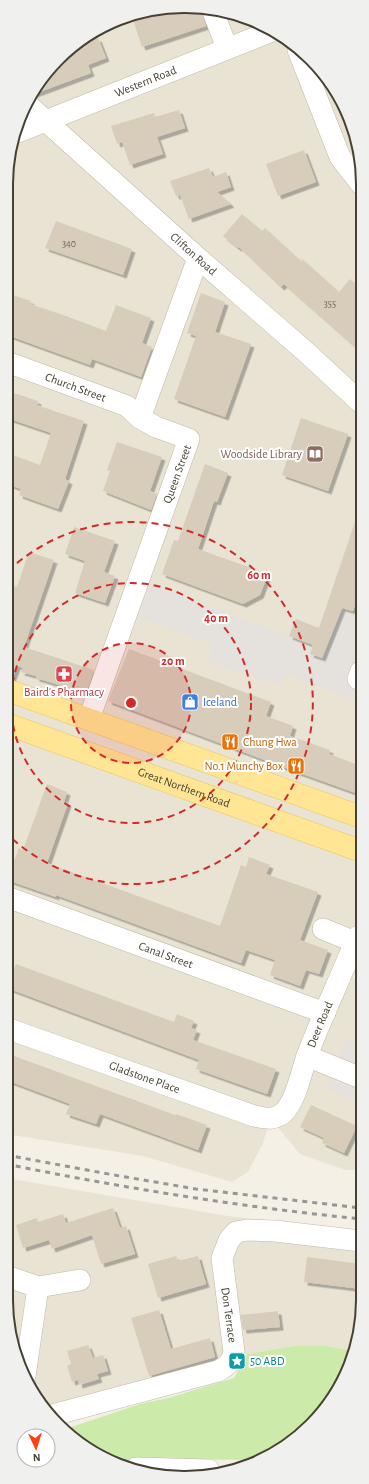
<svg xmlns="http://www.w3.org/2000/svg" width="369" height="1484" font-family="'Alegreya Sans',sans-serif">
	<style>
		.residential { fill: #e8e3d3 }
		.green { fill: #ccebab }
		.parking { fill: #e5e2de }
		.building { fill: #d7cdba; filter: url(#shadow) }
		.lines { fill: none; stroke-linecap: round; stroke-linejoin: round }
		.minor-casing { stroke: #c0b9a7; stroke-width: 22 }
		.major-casing { stroke: #ecc75b; stroke-width: 23 }
		.minor { stroke: #fff; stroke-width: 21 }
		.major { stroke: #ffe594; stroke-width: 22 }
		.rail { stroke: #969696; stroke-width: 3; stroke-dasharray: 5 5; stroke-linecap: butt }
		.ring { fill: none; stroke: #d62828; stroke-width: 2; stroke-dasharray: 7 5 }
		.labels { text-anchor: middle; dominant-baseline: central; stroke-width: 4; stroke-linejoin: round; paint-order: stroke }
		.number-label { font-size: 10px; fill: #6b6456 }
		.street-label { font-size: 12px; fill: #474134; stroke: #fff }
		.education-label { font-size: 12px; fill: #785e54; stroke: #fff; text-anchor: end }
		.health-label { font-size: 12px; fill: #be3a42; stroke: #fff }
		.shop-label { font-size: 12px; fill: #366cbe; stroke: #fff; text-anchor: start }
		.food-label { font-size: 12px; fill: #c56008; stroke: #fff; text-anchor: start }
		.culture-label { font-size: 12px; fill: #0d838f; stroke: #fff; text-anchor: start }
		.rim { fill: none; stroke: #474134; stroke-width: 2 }
		.centre { fill: #d62828; stroke: #fff; stroke-width: 2 }
		.ring-label { font-size: 12px; text-anchor: middle; font-weight: bold; fill: #d62828; stroke: #fff; stroke-width: 4; stroke-linejoin: round; paint-order: stroke }
	</style>
	<defs>
		<filter id="shadow"><feDropShadow dx="3.5" dy="3.5" stdDeviation="0" flood-color="#0004"/></filter>
	</defs>
	<rect width="100%" height="100%" fill="#f4f0e6"/>
	<path class="residential" d="M208,8L264,25L311,58L345,106L361,161V957L353,978L361,982V1170H345L300,1154L271,1119L262,1145L248,1172L232,1182L143,1156L6,1134L8,161L30,95L76,43L139,12Z
		M6,1178L228,1216L361,1231V1323L352,1351L326,1346H294L247,1354L45,1409L20,1368L6,1300Z"/>
	<path class="green" d="M294,1346H326L352,1351L339,1389L293,1441L254,1460L169,1459L117,1463L105,1459L65,1429L140,1404L168,1398L234,1378L247,1354Z"/>
	<path class="parking" d="M150,584L326,650L340,610L361,618V683L355,699L313,685L285,673L280,685L207,662L214,645L138,617Z
		M345,1041L361,1047V1102L326,1088Z"/>
	<path class="building" d="M200,8L206,26L142,47L132,17L146,12Z
		M98,38L106,58L88,65L91,73L34,94L32,93L71,48Z
		M179,110L185,128L157,137L163,154L130,165L122,142L117,144L111,126L154,113L155,117Z
		M304,150L316,182L278,196L266,164Z
		M209,168L213,177L226,172L231,187L217,192L231,204L189,219L180,195L176,196L170,181Z
		M242,214L262,231L265,228L303,263L301,258L339,292L350,279L361,289V352L284,284L281,287L239,247L238,248L223,236Z
		M56,221L132,249L123,275L45,248Z
		M7,293L31,301L30,304L66,316L106,331L116,305L151,318L142,343L152,347L141,377L92,359L90,365L7,335Z
		M201,293L225,302L215,332L251,344L225,417L174,399L196,336L187,333Z
		M7,391L38,401L37,405L84,421L65,479L69,481L58,509L19,495L21,489L7,484V453L40,465L51,433L7,418Z
		M301,418L348,434L328,491L282,475Z
		M117,442L162,457L150,491L157,494L151,510L103,491L110,471L107,470Z
		M205,464L228,473L217,502L214,501L198,549L268,574L260,595L243,604L162,574L174,540L178,541Z
		M359,510H361V587L353,611L342,608L322,658L310,654L313,645L289,636L296,619L319,628Z
		M74,527L115,541L104,572L115,576L105,603L75,593L85,561L65,554Z
		M29,552L54,560L24,647L94,670L86,693L36,678V676L21,672L23,668L17,666L12,679L7,678V583L17,587Z
		M129,649L271,702L266,716L293,726L290,736L330,750L329,754L361,766V795L283,767L108,701Z
		M47,784L67,792L64,802L68,803L47,863L220,926L241,865L246,867L249,857L270,865L266,874L318,892L300,940L328,950L319,974L306,970L300,986L270,975L275,960L246,950L241,963L56,895V897L7,880L19,848L23,850Z
		M16,964L174,1022L177,1014L194,1021L191,1028L197,1030L193,1040L276,1069L267,1094L196,1069L199,1060L7,988Z
		M6,1053L175,1115L176,1114L207,1125L198,1150L100,1114L96,1124L66,1114L70,1104L6,1080Z
		M311,1105L357,1126L344,1153L322,1143L324,1138L300,1127Z
		M113,1208L120,1228L126,1226L135,1254L101,1264L92,1235L52,1249L49,1240L23,1248L16,1225L37,1218L38,1222L63,1214L66,1223Z
		M176,1256L178,1261L198,1256L206,1284L158,1298L148,1264Z
		M307,1257L361,1264V1289L304,1282Z
		M159,1310L171,1349L210,1338L215,1357L149,1376L131,1318Z
		M278,1311L280,1327L243,1330L241,1315Z
		M88,1345L93,1358L103,1355L108,1371L97,1374L99,1379L79,1385L78,1380L72,1382L67,1366L71,1364L67,1351Z"/>
	<g class="lines">
		<defs>
			<g id="minor">
				<path d="M212,9L227,48"/>
				<path d="M298,50L340,157L361,184"/>
				<path id="s1" d="M27,104L198,258L306,352L361,403"/>
				<path id="s2" d="M18,132L272,31"/>
				<path id="s3" d="M7,362L127,406L140,418L156,427L189,439L89,719"/>
				<path d="M140,418L198,258"/>
				<path d="M358,679L361,671"/>
				<path id="s4" d="M7,897L325,1013"/>
				<path d="M323,929L355,942"/>
				<path id="s5" d="M6,1028L254,1116C265,1118 273,1121 283,1113C296,1101 301,1073 307,1056C322,1016 341,977 357,937"/>
				<path d="M307,1056L361,1078"/>
				<path d="M6,1276L38,1287L25,1376"/>
				<path d="M38,1287L80,1280"/>
				<path d="M49,1416L218,1371C227,1366 232,1362 234,1352L222,1258L229,1240L236,1232L247,1230L275,1231L361,1241"/>
				<path d="M136,1468L209,1470L210,1474"/>
			</g>
			<g id="major">
				<path d="M7,690L361,817"/>
				<path id="s6" d="M7,724L361,851"/>
			</g>
		</defs>
		<use href="#minor" class="minor-casing"/>
		<use href="#major" class="major-casing"/>
		<use href="#minor" class="minor"/>
		<use href="#major" class="major"/>
		<path class="rail" d="M6,1155L114,1175L196,1189L361,1208
			M6,1164C123,1188 242,1207 361,1219"/>
	</g>
	<circle cx="131" cy="703" r="60" fill="#d62828" fill-opacity=".12"/>
	<g class="ring">
		<circle cx="131" cy="703" r="60"/>
		<circle cx="131" cy="703" r="120"/>
		<path d="M8 571A181 181 0 1 1 8 835"/>
	</g>
	<defs>
		<symbol id="library-square" viewBox="-11 -11 22 22"><rect x="-9" y="-9" width="18" height="18" rx="4" fill="#8d6e63" stroke="#fff"/><path d="M-6-4Q-3-5.5-.7-3.5V5Q-3 3-6 4ZM6-4Q3-5.5 .7-3.5V5Q3 3 6 4Z" fill="#fff"/></symbol>
		<symbol id="pharmacy-square" viewBox="-11 -11 22 22"><rect x="-9" y="-9" width="18" height="18" rx="4" fill="#e0444e" stroke="#fff"/><path d="M-2-6h4v4h4v4h-4v4h-4v-4h-4v-4h4Z" fill="#fff"/></symbol>
		<symbol id="shop-square" viewBox="-11 -11 22 22"><rect x="-9" y="-9" width="18" height="18" rx="4" fill="#3f7fe0" stroke="#fff"/><path d="M-5-2.5h2.3a2.7 3.5 0 0 1 5.4 0H5L5.5 6h-11ZM-1.5-2.5h3a1.5 2.3 0 0 0-3 0Z" fill="#fff"/></symbol>
		<symbol id="restaurant-square" viewBox="-11 -11 22 22"><rect x="-9" y="-9" width="18" height="18" rx="4" fill="#e8710a" stroke="#fff"/><path d="M-5-6h1v4h1v-4h1v4h1v-4h1v5L-1.5 .5V6h-2V.5L-5-1ZM5-6V6H3V1.5H1.5Q1.5-4 5-6Z" fill="#fff"/></symbol>
		<symbol id="sight-square" viewBox="-11 -11 22 22"><rect x="-9" y="-9" width="18" height="18" rx="4" fill="#0f9aa8" stroke="#fff"/><path d="M0-6L1.8-2.2L6-1.7L2.9 1.2L3.7 5.4L0 3.3L-3.7 5.4L-2.9 1.2L-6-1.7L-1.8-2.2Z" fill="#fff"/></symbol>
	</defs>
	<g fill-rule="evenodd">
		<use href="#library-square" x="305" y="444" width="20" height="20"/>
		<use href="#pharmacy-square" x="54" y="664" width="20" height="20"/>
		<use href="#shop-square" x="180" y="692" width="20" height="20"/>
		<use href="#restaurant-square" x="220" y="732" width="20" height="20"/>
		<use href="#restaurant-square" x="286" y="756" width="20" height="20"/>
		<use href="#sight-square" x="227" y="1351" width="20" height="20"/>
	</g>
	<g class="labels">
		<g class="number-label">
			<text x="69" y="244">340</text>
			<text x="330" y="304">355</text>
		</g>
		<g class="street-label">
			<text stroke="none"><textPath href="#s2" startOffset="137">Western Road</textPath></text>
			<text stroke="none"><textPath href="#s1" startOffset="224">Clifton Road</textPath></text>
			<text stroke="none"><textPath href="#s3" startOffset="73">Church Street</textPath></text>
			<text transform="translate(177 474) rotate(-70)">Queen Street</text>
			<text stroke="none"><textPath href="#s6" startOffset="188">Great Northern Road</textPath></text>
			<text stroke="none"><textPath href="#s4" startOffset="169">Canal Street</textPath></text>
			<text stroke="none"><textPath href="#s5" startOffset="390">Deer Road</textPath></text>
			<text stroke="none"><textPath href="#s5" startOffset="147">Gladstone Place</textPath></text>
			<text transform="translate(229 1315) rotate(82)">Don Terrace</text>
		</g>
		<g class="education-label">
			<text x="302" y="454">Woodside Library</text>
		</g>
		<g class="health-label">
			<text x="64" y="692">Baird's Pharmacy</text>
		</g>
		<g class="shop-label">
			<text x="203" y="702">Iceland</text>
		</g>
		<g class="food-label">
			<text x="243" y="742">Chung Hwa</text>
			<text x="283" y="766" text-anchor="end">No.1 Munchy Box</text>
		</g>
		<g class="culture-label">
			<text x="250" y="1361">50 ABD</text>
		</g>
	</g>
	<path d="M0 0H369V1484H0ZM184 13H185A171 171 0 0 1 356 184V1300A171 171 0 0 1 185 1471H184A171 171 0 0 1 13 1300V184A171 171 0 0 1 184 13Z" fill="#f0f0ef" fill-rule="evenodd"/>
	<path class="rim" d="M184 13H185A171 171 0 0 1 356 184V1300A171 171 0 0 1 185 1471H184A171 171 0 0 1 13 1300V184A171 171 0 0 1 184 13Z"/>
	<circle cx="131" cy="703" r="6" class="centre"/>
	<g class="ring-label">
		<text x="259" y="579">60 m</text>
		<text x="216" y="622">40 m</text>
		<text x="173" y="665">20 m</text>
	</g>
	<g transform="translate(36 1448) rotate(176)"><circle r="19" fill="#ffffff" stroke="#b5b3ae"/>
	<path d="M0-3L7 15L0 10L-7 15Z" fill="#ff4012"/>
	<text y="-6" font-size="11" font-weight="bold" text-anchor="middle" fill="#474134">N</text>
	</g>
</svg>
